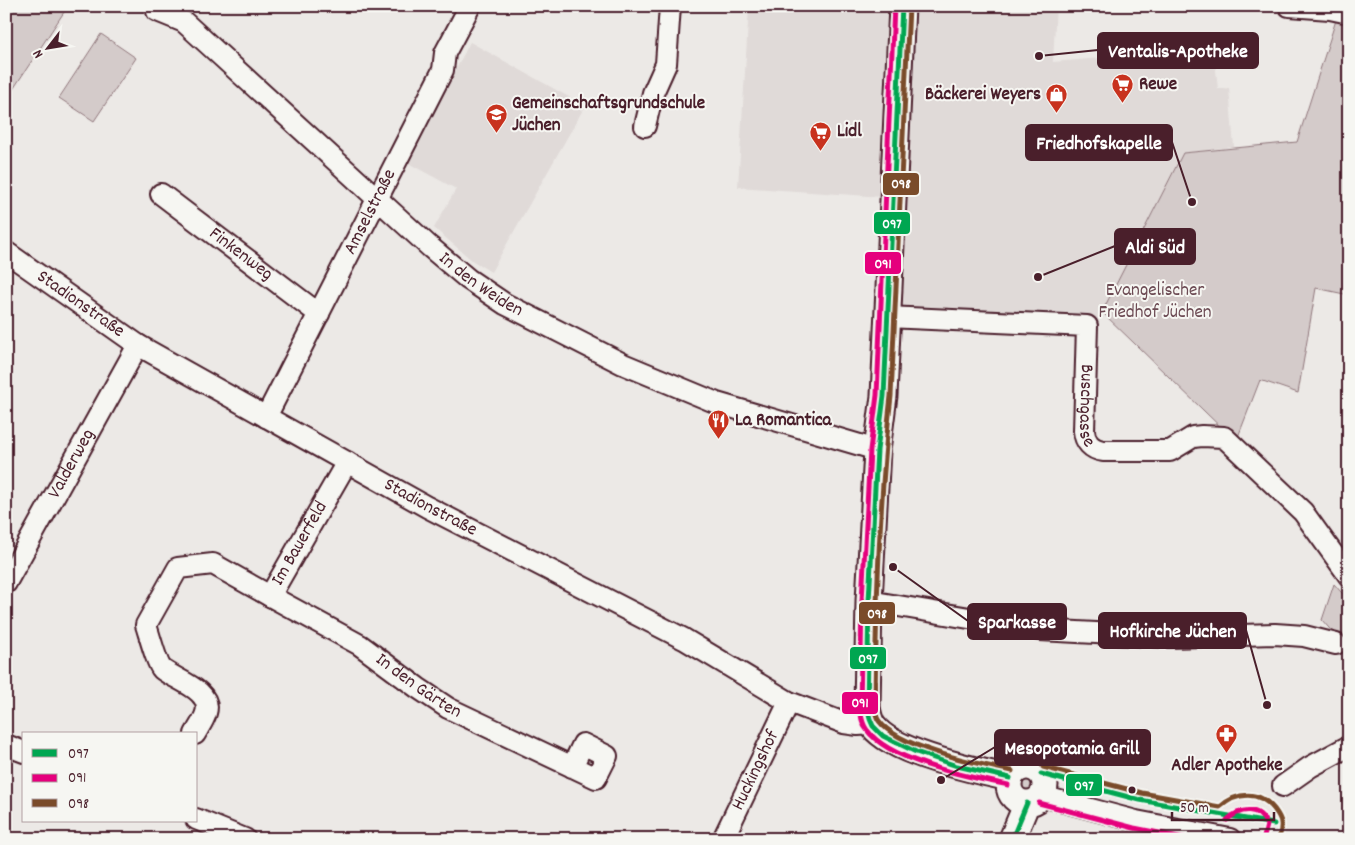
<svg xmlns="http://www.w3.org/2000/svg" width="1355" height="845" font-family="Dekko,sans-serif">
	<style>
		.built { fill: #e0dad8 }
		.green { fill: #d4cbca; stroke: #8f757a }
		.lines { fill: none; stroke-linecap: round; stroke-linejoin: round }
		.minor-casing { stroke: #4a1f2b; stroke-width: 24 }
		.major-casing { stroke: #4a1f2b; stroke-width: 29 }
		.minor { stroke: #f6f6f2; stroke-width: 20 }
		.major { stroke: #f6f6f2; stroke-width: 25 }
		.bus-1-casing { stroke: #f6f6f2; stroke-width: 9 }
		.bus-2-casing { stroke: #f6f6f2; stroke-width: 9 }
		.bus-3-casing { stroke: #f6f6f2; stroke-width: 9 }
		.bus-1 { stroke: #00a651; stroke-width: 5 }
		.bus-2 { stroke: #e5007d; stroke-width: 5 }
		.bus-3 { stroke: #7a4b2a; stroke-width: 5 }
		.bus-dot { fill: #4a1f2b; stroke: #f6f6f2; stroke-width: 2 }
		.labels { text-anchor: middle; dominant-baseline: central; stroke-width: 4; stroke-linejoin: round; paint-order: stroke }
		.poi-label { font-size: 19px; font-weight: bold; fill: #4a1f2b; stroke: #f6f6f2; text-anchor: start }
		.street-label { font-size: 19px; fill: #4a1f2b; stroke: #f6f6f2 }
		.park-label { font-size: 19px; fill: #6c4a53; stroke: #f6f6f2 }
		.leader { fill: none; stroke: #4a1f2b; stroke-width: 2 }
		.callout-dot { fill: #4a1f2b; stroke: #f6f6f2; stroke-width: 2 }
		.callout { fill: #4a1f2b; stroke: #4a1f2b; stroke-width: 2 }
		.callout-label { font-size: 20px; text-anchor: middle; font-weight: bold; fill: #fff }
		.line-badge { stroke: #f6f6f2; stroke-width: 2 }
		.badge-label { font-size: 14px; text-anchor: middle; font-weight: bold; fill: #fff }
	</style>
	<rect width="100%" height="100%" fill="#ece9e6"/>
	<filter id="ink" filterUnits="userSpaceOnUse"><feTurbulence type="fractalNoise" baseFrequency=".02" numOctaves="2"/><feDisplacementMap in="SourceGraphic" scale="10" xChannelSelector="R" yChannelSelector="G"/><feConvolveMatrix kernelMatrix="1 2 1 2 8 2 1 2 1" color-interpolation-filters="sRGB"/></filter>
	<g filter="url(#ink)">
		<path class="built" d="M749,6H1056L1053,62L1161,53L1160,45L1208,41L1210,61H1215L1218,89L1229,88L1234,147L1183,153L1098,320L892,310L897,198L738,187Z
			M470,42L585,106L491,272L473,261L434,228L456,189L408,163Z"/>
		<path class="green" d="M6,6H68L6,100Z
			M1336,20L1349,23V295L1316,288L1298,393L1260,380L1236,442L1102,312L1183,153L1297,142Z
			M101,34L136,58L94,121L59,98Z
			M1334,584L1349,601V643L1335,635L1322,620Z
			M1018 784a10 10 0 1 1 20 0a10 10 0 1 1-20 0Z"/>
		<g class="lines">
			<defs>
				<g id="minor">
					<path id="s1" d="M157,6V11L184,22L430,247L468,279L505,304L623,364L717,403L877,450"/>
					<path d="M1289,6L1330,9L1349,13"/>
					<path d="M645,126L653,93L666,64L670,6"/>
					<path id="s2" d="M161,194L319,314"/>
					<path id="s3" d="M6,252L138,345L427,507L684,639L789,702L844,723L858,725L872,724"/>
					<path id="s4" d="M887,317L1087,326L1084,431C1085,442 1091,449 1103,451H1170L1193,437L1202,436L1224,437L1303,512L1349,576"/>
					<path id="s5" d="M266,417L443,70L445,53L470,6"/>
					<path id="s6" d="M6,583L138,345"/>
					<path id="s7" d="M270,596L360,645L418,688L448,708L596,778L607,756L583,744L572,767"/>
					<path d="M869,601L1040,630L1170,637L1275,634L1304,636L1336,644"/>
					<path id="s8" d="M195,734C199,727 204,720 206,713C213,690 175,680 162,669C157,664 149,634 146,625L178,568L213,564L270,596L347,462"/>
					<path d="M6,745L24,752"/>
					<path d="M1283,786L1310,767L1349,746"/>
					<path d="M1041,796L1136,821L1230,839"/>
					<path d="M196,819L245,839"/>
					<path id="s9" d="M723,839L789,702"/>
				</g>
				<path id="major" d="M902,6L884,396L877,450L869,601L867,707C868,713 869,720 873,726C893,753 977,771 1010,778
					M1009 785a18 18 0 1 1 36 0a18 18 0 1 1-36 0Z
					M1012,839L1027,803"/>
			</defs>
			<use href="#minor" class="minor-casing"/>
			<use href="#major" class="major-casing"/>
			<use href="#minor" class="minor"/>
			<use href="#major" class="major"/>
			<defs>
				<path id="bus-1" d="M902,6L884,396L877,450L869,601L867,707L870,719L873,726L883,736L916,752L957,766L1010,778
					M1041,774L1140,800L1274,824
					M1012,839L1027,803"/>
				<path id="bus-2" d="M894,6L877,395L870,450L862,601L860,708C861,716 862,724 867,730C890,762 971,777 1008,785
					M1039,803L1134,828L1189,839
					M1227,820C1240,808 1259,805 1267,825L1264,837"/>
				<path id="bus-3" d="M909,6L891,396C879,499 876,603 875,706C875,711 876,717 879,721C899,748 979,764 1012,771
					M1043,767L1142,793L1220,807C1237,792 1259,790 1274,809C1277,813 1281,819 1281,823C1282,828 1280,834 1279,839"/>
			</defs>
			<use href="#bus-1" class="bus-1-casing"/>
			<use href="#bus-2" class="bus-2-casing"/>
			<use href="#bus-3" class="bus-3-casing"/>
			<use href="#bus-1" class="bus-1"/>
			<use href="#bus-2" class="bus-2"/>
			<use href="#bus-3" class="bus-3"/>
		</g>
	</g>
	<defs>
		<symbol id="supermarket-pin" viewBox="-11 -11 22 30"><path d="M0 17L-7.5 6A9.5 9.5 0 1 1 7.5 6Z" fill="#c8321e" stroke="#f6f6f2"/><path d="M-6-5.5h2.5l.6 2H6L4.5 2H-2.5L-4.4-4H-6ZM-1.5 3.2a1.3 1.3 0 1 0 .1 0ZM3 3.2a1.3 1.3 0 1 0 .1 0Z" fill="#fff"/></symbol>
		<symbol id="shop-pin" viewBox="-11 -11 22 30"><path d="M0 17L-7.5 6A9.5 9.5 0 1 1 7.5 6Z" fill="#c8321e" stroke="#f6f6f2"/><path d="M-5-2.5h2.3a2.7 3.5 0 0 1 5.4 0H5L5.5 6h-11ZM-1.5-2.5h3a1.5 2.3 0 0 0-3 0Z" fill="#fff"/></symbol>
		<symbol id="school-pin" viewBox="-11 -11 22 30"><path d="M0 17L-7.5 6A9.5 9.5 0 1 1 7.5 6Z" fill="#c8321e" stroke="#f6f6f2"/><path d="M0-5L7-2L0 1L-7-2ZM-4 1L0 2.5L4 1V4Q0 6-4 4Z" fill="#fff"/></symbol>
		<symbol id="restaurant-pin" viewBox="-11 -11 22 30"><path d="M0 17L-7.5 6A9.5 9.5 0 1 1 7.5 6Z" fill="#c8321e" stroke="#f6f6f2"/><path d="M-5-6h1v4h1v-4h1v4h1v-4h1v5L-1.5 .5V6h-2V.5L-5-1ZM5-6V6H3V1.5H1.5Q1.5-4 5-6Z" fill="#fff"/></symbol>
		<symbol id="pharmacy-pin" viewBox="-11 -11 22 30"><path d="M0 17L-7.5 6A9.5 9.5 0 1 1 7.5 6Z" fill="#c8321e" stroke="#f6f6f2"/><path d="M-2-6h4v4h4v4h-4v4h-4v-4h-4v-4h4Z" fill="#fff"/></symbol>
	</defs>
	<g fill-rule="evenodd">
		<use href="#supermarket-pin" x="1110" y="72" width="25" height="34"/>
		<use href="#shop-pin" x="1044" y="82" width="25" height="34"/>
		<use href="#school-pin" x="484" y="102" width="25" height="34"/>
		<use href="#supermarket-pin" x="808" y="120" width="25" height="34"/>
		<use href="#restaurant-pin" x="706" y="408" width="25" height="34"/>
		<use href="#pharmacy-pin" x="1214" y="722" width="25" height="34"/>
	</g>
	<circle class="bus-dot" cx="1132" cy="790" r="4.5"/>
	<g class="labels">
		<g class="poi-label">
			<text x="1139" y="85">Rewe</text>
			<text x="1041" y="95" text-anchor="end">Bäckerei Weyers</text>
			<text x="512" y="104">Gemeinschaftsgrundschule<tspan x="512" dy="22">Jüchen</tspan></text>
			<text x="837" y="132">Lidl</text>
			<text x="735" y="421">La Romantica</text>
			<text x="1227" y="766" text-anchor="middle">Adler Apotheke</text>
		</g>
		<g class="street-label">
			<text stroke="none"><textPath href="#s5" startOffset="230">Amselstraße</textPath></text>
			<text stroke="none"><textPath href="#s2" startOffset="100">Finkenweg</textPath></text>
			<text stroke="none"><textPath href="#s1" startOffset="431">In den Weiden</textPath></text>
			<text stroke="none"><textPath href="#s3" startOffset="91">Stadionstraße</textPath></text>
			<text stroke="none"><textPath href="#s4" startOffset="280">Buschgasse</textPath></text>
			<text stroke="none"><textPath href="#s6" startOffset="136">Valderweg</textPath></text>
			<text stroke="none"><textPath href="#s3" startOffset="496">Stadionstraße</textPath></text>
			<text stroke="none"><textPath href="#s8" startOffset="364">Im Bauerfeld</textPath></text>
			<text stroke="none"><textPath href="#s7" startOffset="174">In den Gärten</textPath></text>
			<text stroke="none"><textPath href="#s9" startOffset="76">Huckingshof</textPath></text>
		</g>
		<g class="park-label">
			<text x="1155" y="291">Evangelischer<tspan x="1155" dy="22">Friedhof Jüchen</tspan></text>
		</g>
	</g>
	<path class="leader" d="M1039 56L1098 50M1192 202L1172 142M1038 277L1115 246M893 567L968 621M1267 705L1246 630M941 780L995 747"/>
	<g class="callout-dot">
		<circle cx="1039" cy="56" r="5"/>
		<circle cx="1192" cy="202" r="5"/>
		<circle cx="1038" cy="277" r="5"/>
		<circle cx="893" cy="567" r="5"/>
		<circle cx="1267" cy="705" r="5"/>
		<circle cx="941" cy="780" r="5"/>
	</g>
	<g class="callout">
		<rect x="1098" y="33" width="160" height="35" rx="5"/>
		<rect x="1026" y="125" width="146" height="35" rx="5"/>
		<rect x="1115" y="229" width="80" height="35" rx="5"/>
		<rect x="968" y="604" width="98" height="35" rx="5"/>
		<rect x="1099" y="613" width="147" height="35" rx="5"/>
		<rect x="995" y="730" width="155" height="35" rx="5"/>
	</g>
	<g class="callout-label">
		<text x="1178" y="57">Ventalis-Apotheke</text>
		<text x="1099" y="149">Friedhofskapelle</text>
		<text x="1155" y="253">Aldi Süd</text>
		<text x="1017" y="628">Sparkasse</text>
		<text x="1173" y="637">Hofkirche Jüchen</text>
		<text x="1072" y="754">Mesopotamia Grill</text>
	</g>
	<g class="line-badge">
		<rect x="882" y="172" width="38" height="24" rx="5" fill="#7a4b2a"/>
		<rect x="873" y="211" width="38" height="24" rx="5" fill="#00a651"/>
		<rect x="864" y="251" width="38" height="24" rx="5" fill="#e5007d"/>
		<rect x="858" y="601" width="38" height="24" rx="5" fill="#7a4b2a"/>
		<rect x="849" y="646" width="38" height="24" rx="5" fill="#00a651"/>
		<rect x="841" y="691" width="38" height="24" rx="5" fill="#e5007d"/>
		<rect x="1065" y="773" width="38" height="24" rx="5" fill="#00a651"/>
	</g>
	<g class="badge-label">
		<text x="901" y="188">098</text>
		<text x="892" y="228">097</text>
		<text x="883" y="268">091</text>
		<text x="877" y="618">098</text>
		<text x="868" y="663">097</text>
		<text x="860" y="707">091</text>
		<text x="1084" y="790">097</text>
	</g>
	<rect width="1355" height="845" fill="none" stroke="#f6f6f2" stroke-width="25"/>
	<rect x="12" y="12" width="1330" height="820" fill="none" stroke="#4a1f2b" stroke-width="2" filter="url(#ink)"/>
	<rect x="22" y="732" width="175" height="90" fill="#f6f6f2" stroke="#b1a0a2"/>
	<rect x="32" y="749" width="25" height="8" fill="#00a651" stroke="#b1a0a2"/>
	<text x="68" y="758" font-size="15" fill="#4a1f2b">097</text>
	<rect x="32" y="774" width="25" height="8" fill="#e5007d" stroke="#b1a0a2"/>
	<text x="68" y="782" font-size="15" fill="#4a1f2b">091</text>
	<rect x="32" y="799" width="25" height="8" fill="#7a4b2a" stroke="#b1a0a2"/>
	<text x="68" y="808" font-size="15" fill="#4a1f2b">098</text>
	<g transform="translate(48 48) rotate(239)" stroke="#f6f6f2" stroke-width="4" paint-order="stroke">
	<path d="M0-4L9 19L0 12L-9 19Z" fill="#4a1f2b"/>
	<text y="-8" font-size="14" font-weight="bold" text-anchor="middle" fill="#4a1f2b">N</text>
	</g>
	<path d="M1172 812v8h102v-8" fill="none" stroke="#4a1f2b" stroke-width="2.5"/>
	<text x="1180" y="812" font-size="15" fill="#4a1f2b" stroke="#f6f6f2" stroke-width="4" paint-order="stroke">50 m</text>
</svg>
